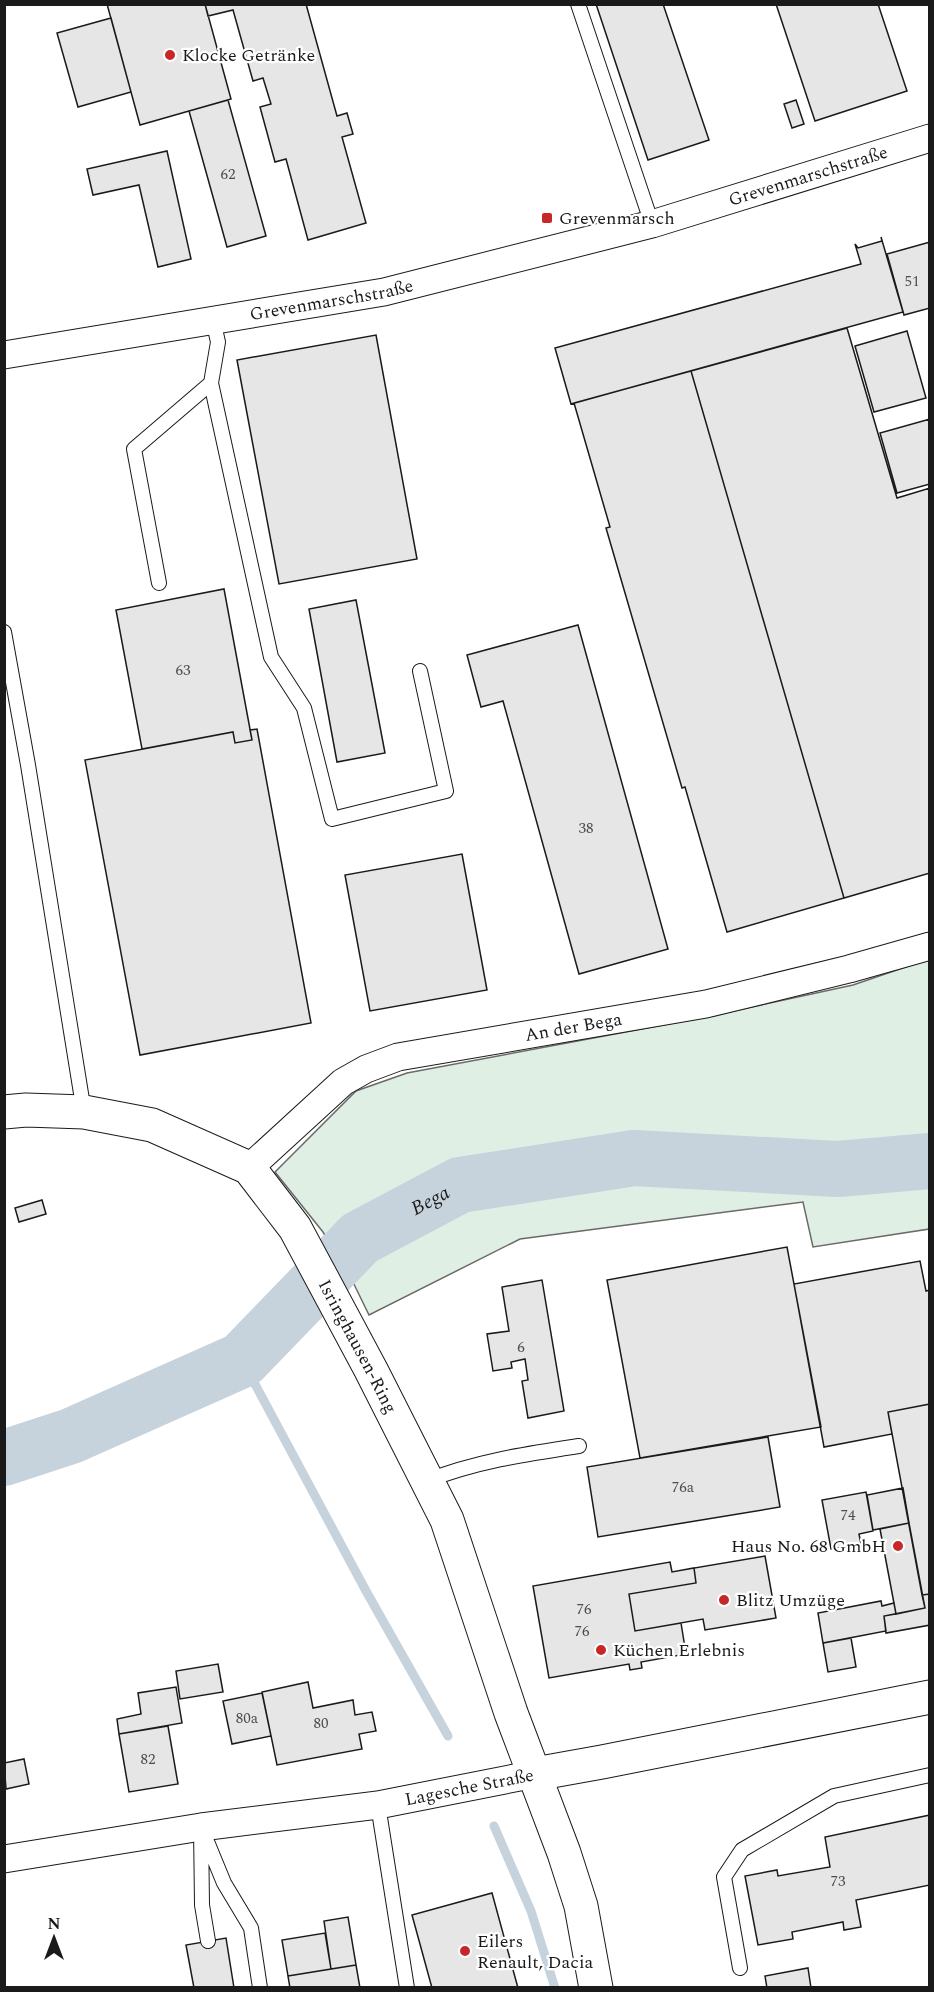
<svg xmlns="http://www.w3.org/2000/svg" width="934" height="1992" font-family="Spectral,serif">
	<style>
		.green { fill: #e0efe3; stroke: #6a6a6a; stroke-width: 1.5 }
		.lines { fill: none; stroke-linecap: round; stroke-linejoin: round }
		.stream { stroke: #c6d2dc; stroke-width: 9 }
		.river { stroke: #c6d2dc; stroke-width: 56 }
		.building { fill: #e6e6e6; stroke: #1a1a1a; stroke-width: 1.5 }
		.service-casing { stroke: #1a1a1a; stroke-width: 16 }
		.minor-casing { stroke: #1a1a1a; stroke-width: 29 }
		.tertiary-casing { stroke: #1a1a1a; stroke-width: 35 }
		.service { stroke: #fff; stroke-width: 14 }
		.minor { stroke: #fff; stroke-width: 27 }
		.tertiary { stroke: #fff; stroke-width: 33 }
		.poi-dot { fill: #c62828; stroke: #fff; stroke-width: 2 }
		.labels { text-anchor: middle; dominant-baseline: central; stroke-width: 4.5; stroke-linejoin: round; paint-order: stroke }
		.number-label { font-size: 15px; fill: #4d4d4d }
		.poi-label { font-size: 18px; fill: #1a1a1a; stroke: #fff; text-anchor: start }
		.street-label { font-size: 18px; fill: #1a1a1a; stroke: #fff }
		.water-label { font-size: 20px; font-style: italic; fill: #1a1a1a; stroke: #fff }
	</style>
	<rect width="100%" height="100%" fill="#fff"/>
	<path class="green" d="M929,959V1229L813,1247L803,1202L520,1239L369,1315L350,1276L323,1232L275,1172L356,1091L407,1073L706,1017L853,985Z"/>
	<g class="lines">
		<path class="stream" d="M242,1360L366,1591L448,1736
			M494,1826L531,1911L555,1988"/>
		<path class="river" id="s1" d="M4,1458L71,1436L242,1360L360,1238L460,1185L634,1158L838,1169L930,1161"/>
	</g>
	<path class="building" d="M107,4H205L231,99L140,125Z
		M205,4H306L337,116L347,113L353,134L342,137L366,223L308,240L286,159L275,162L260,107L271,104L263,78L253,81L233,10L208,16Z
		M596,4H663L709,140L648,160Z
		M776,4H878L907,91L815,121Z
		M111,18L131,92L78,107L57,33Z
		M228,100L266,236L227,247L189,111Z
		M796,100L804,124L792,128L784,104Z
		M167,151L191,259L158,267L139,185L93,195L87,169Z
		M881,237L903,312L571,404L555,348L861,264L855,244L858,248L882,241Z
		M930,242V308L904,315L887,254Z
		M847,328L897,498L930,488V873L844,898L691,371Z
		M907,331L926,398L874,412L855,346Z
		M376,335L417,559L279,584L237,360Z
		M691,371L844,898L727,932L685,787L682,788L606,528L610,527L574,403Z
		M930,419V484L897,493L880,433Z
		M224,589L252,740L235,743L233,732L142,749L116,610Z
		M356,600L385,753L337,762L309,609Z
		M578,625L668,949L579,974L503,701L481,707L467,655Z
		M257,729L311,1023L140,1055L85,760L233,732L235,743L252,740L250,730Z
		M462,854L487,990L370,1011L345,875Z
		M42,1200L46,1214L19,1222L15,1208Z
		M787,1247L821,1427L640,1458L607,1280Z
		M920,1261L926,1291L930,1290V1404L888,1412L892,1434L824,1447L794,1284Z
		M542,1280L564,1411L528,1418L522,1381L528,1380L525,1359L511,1362L512,1368L493,1371L487,1334L509,1331L502,1287Z
		M930,1404V1594L922,1595L888,1412Z
		M768,1437L780,1507L598,1537L587,1467Z
		M903,1488L909,1523L873,1530L867,1495Z
		M866,1492L873,1531L859,1534L861,1544L831,1549L822,1500Z
		M909,1523L925,1608L896,1614L880,1529Z
		M765,1556L776,1618L705,1630L703,1619L635,1631L629,1594L696,1583L694,1568Z
		M670,1562L672,1572L694,1568L696,1583L629,1594L635,1631L681,1623L686,1654L641,1662L642,1668L630,1670L629,1664L549,1678L533,1586Z
		M930,1594V1625L886,1633L884,1616L925,1608L922,1595Z
		M881,1601L882,1606L894,1603L896,1614L884,1616L886,1631L823,1643L818,1613Z
		M851,1638L856,1667L828,1672L823,1643Z
		M218,1664L223,1692L180,1699L176,1671Z
		M308,1682L313,1708L353,1700L355,1715L372,1712L376,1731L359,1734L362,1749L277,1765L262,1692Z
		M176,1687L182,1723L119,1734L117,1719L141,1714L138,1693Z
		M262,1693L271,1736L232,1744L223,1701Z
		M168,1726L178,1784L129,1792L119,1734Z
		M24,1759L29,1784L6,1789L4,1763Z
		M930,1815V1885L856,1900L861,1927L844,1930L843,1922L792,1932L793,1939L758,1945L745,1876L777,1870L778,1876L830,1867L825,1837Z
		M492,1893L518,1988H432L412,1915Z
		M348,1917L356,1965L331,1969L324,1921Z
		M325,1933L331,1969L288,1976L282,1940Z
		M226,1938L234,1988H194L186,1945Z
		M356,1965L360,1988H290L288,1976Z
		M808,1968L811,1988H767L765,1976Z"/>
	<g class="lines">
		<defs>
			<path id="service" d="M578,4L652,224
				M211,383L271,657L304,708L332,819L446,791L420,671
				M159,583L134,449L211,383L218,342L213,320
				M4,632L28,765L84,1112
				M426,1481C477,1461 526,1454 579,1446
				M378,1805L407,1988
				M208,1941L202,1905L201,1827L224,1883L251,1928L260,1988
				M740,1968L724,1877L742,1850L834,1796L930,1775"/>
			<g id="minor">
				<path id="s2" d="M4,355L384,292L652,224L930,138"/>
				<path id="s3" d="M249,1168L343,1082L366,1069L398,1057L706,1004L849,969L930,946"/>
				<path id="s4" d="M4,1859L201,1827L378,1805L535,1774"/>
			</g>
			<g id="tertiary">
				<path id="s5" d="M4,1112L26,1110L84,1112L152,1125L249,1168L295,1228L371,1370L447,1520L511,1713L564,1853L581,1906L596,1988"/>
				<path d="M535,1774L602,1762L930,1697"/>
			</g>
		</defs>
		<use href="#service" class="service-casing"/>
		<use href="#minor" class="minor-casing"/>
		<use href="#tertiary" class="tertiary-casing"/>
		<use href="#service" class="service"/>
		<use href="#minor" class="minor"/>
		<use href="#tertiary" class="tertiary"/>
	</g>
	<g class="poi-dot">
		<circle cx="170" cy="55" r="6"/>
		<rect x="541" y="212" width="12" height="12" rx="3"/>
		<circle cx="898" cy="1546" r="6"/>
		<circle cx="724" cy="1600" r="6"/>
		<circle cx="601" cy="1650" r="6"/>
		<circle cx="465" cy="1951" r="6"/>
	</g>
	<g class="labels">
		<g class="number-label">
			<text x="228" y="174">62</text>
			<text x="912" y="281">51</text>
			<text x="183" y="670">63</text>
			<text x="586" y="828">38</text>
			<text x="521" y="1347">6</text>
			<text x="683" y="1487">76a</text>
			<text x="848" y="1515">74</text>
			<text x="584" y="1609">76</text>
			<text x="582" y="1631">76</text>
			<text x="247" y="1718">80a</text>
			<text x="321" y="1723">80</text>
			<text x="148" y="1759">82</text>
			<text x="838" y="1881">73</text>
		</g>
		<g class="poi-label">
			<text x="182" y="55">Klocke Getränke</text>
			<text x="559" y="218">Grevenmarsch</text>
			<text x="886" y="1546" text-anchor="end">Haus No. 68 GmbH</text>
			<text x="736" y="1600">Blitz Umzüge</text>
			<text x="613" y="1650">Küchen Erlebnis</text>
			<text x="477" y="1941">Eilers<tspan x="477" dy="21">Renault, Dacia</tspan></text>
		</g>
		<g class="street-label">
			<text stroke="none"><textPath href="#s2" startOffset="825">Grevenmarschstraße</textPath></text>
			<text stroke="none"><textPath href="#s2" startOffset="332">Grevenmarschstraße</textPath></text>
			<text stroke="none"><textPath href="#s3" startOffset="366">An der Bega</textPath></text>
			<text stroke="none"><textPath href="#s5" startOffset="465">Isringhausen-Ring</textPath></text>
			<text stroke="none"><textPath href="#s4" startOffset="471">Lagesche Straße</textPath></text>
		</g>
		<g class="water-label">
			<text stroke="none"><textPath href="#s1" startOffset="507">Bega</textPath></text>
		</g>
	</g>
	<rect width="934" height="1992" fill="none" stroke="#1a1a1a" stroke-width="12"/>
	<g transform="translate(54 1938)" stroke="#ffffff" stroke-width="4.5" paint-order="stroke">
	<path d="M0-4.5L10 22L0 15L-10 22Z" fill="#1a1a1a"/>
	<text y="-9" font-size="16" font-weight="bold" text-anchor="middle" fill="#1a1a1a">N</text>
	</g>
</svg>
